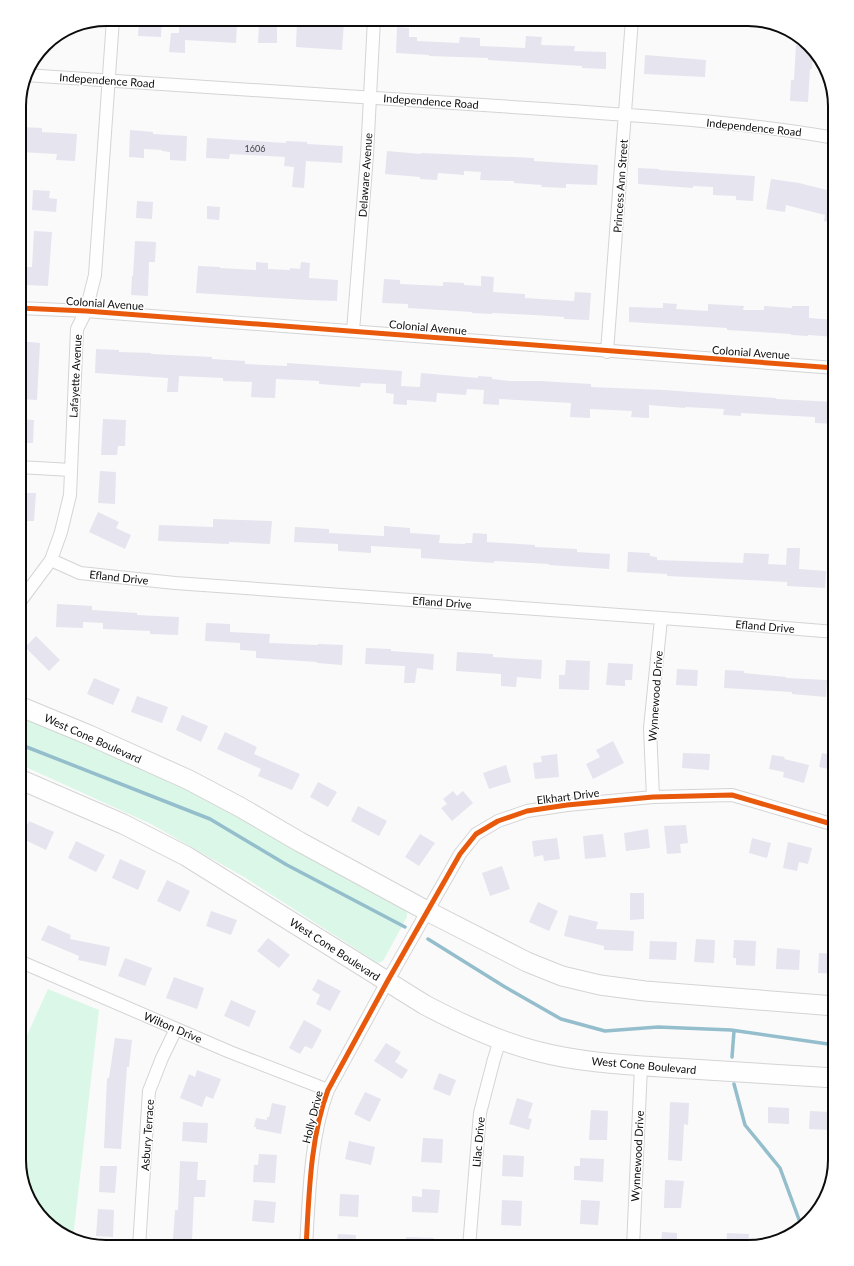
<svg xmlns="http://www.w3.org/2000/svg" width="854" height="1266" font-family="Lato,sans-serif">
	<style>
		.green { fill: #dbf7e8 }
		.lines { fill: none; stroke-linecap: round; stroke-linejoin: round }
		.stream { stroke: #94becc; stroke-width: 3.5 }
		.building { fill: #e6e4ee }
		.minor-casing { stroke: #d4d4d5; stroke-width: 14 }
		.primary-casing { stroke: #d4d4d5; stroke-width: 21 }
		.minor { stroke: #fefefe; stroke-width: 12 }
		.primary { stroke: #fefefe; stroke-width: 19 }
		.cycleway-casing { stroke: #fff; stroke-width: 8 }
		.cycleway { stroke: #e8590c; stroke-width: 5 }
		.labels { text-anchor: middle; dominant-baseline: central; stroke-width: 3; stroke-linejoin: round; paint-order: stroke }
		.number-label { font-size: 9px; fill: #444346 }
		.street-label { font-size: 11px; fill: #0c0c0c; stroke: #fff }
		.rim { fill: none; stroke: #0c0c0c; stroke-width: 2 }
	</style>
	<rect width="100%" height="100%" fill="#fafafb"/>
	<path class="green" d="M19,716L165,779L224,808L407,912V917L383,961L378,963L244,877L151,824L19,764Z
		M48,989L99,1010L73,1238L58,1232L31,1203L19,1160V1053Z"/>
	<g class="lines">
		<path class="stream" d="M19,744L210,819L287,865L405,927
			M428,939L505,987L561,1019L605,1031L658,1027L731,1030L835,1045
			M732,1057L734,1031
			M734,1084L745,1125L780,1168L801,1225"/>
	</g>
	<path class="building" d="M139,19H162L161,37L138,36Z
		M179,19H231L230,24H237L236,43L185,40V53L169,52L171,33H179Z
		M297,19L344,22L342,50L296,47Z
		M259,22L277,23V43H258Z
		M397,27L409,28V37H417V41L459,43L460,37L480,38V46L525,48L526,36L542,37L541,45L575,46L574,51L606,52V69L582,68V66L488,60V58L429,56V55L396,53Z
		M800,37L813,51L812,69H810L808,102L790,101L791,80H794L796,45H799Z
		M645,55L706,60L705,77L644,74Z
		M21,127L42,128V132L77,134L75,161L56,160L57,154L19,152Z
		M130,130L153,132V134L187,136L186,161L170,160V152L162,151V150L144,149V158L129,157Z
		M207,138L286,143V141L307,142V144L343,146L342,163L306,161L304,188L292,187L294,167L284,166L285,157L230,154L229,159L206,158Z
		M387,151L421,154V153L534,158V161L598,165L597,185L566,184V188L541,187L542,185L514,183V181L480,180L481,172L464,171V175L438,173L437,180L420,179V177L385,174Z
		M638,168L659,169V170L755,176L753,201L736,200V196L713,195V187L693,186V188L638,184Z
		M771,179L799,183L835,192V224L824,221L825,215L786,205L785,212L766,209Z
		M33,190L50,191L49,198L57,199L56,212L32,210Z
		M137,201L153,202L152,219L136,218Z
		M207,206L220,207L219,220L207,219Z
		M34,231L52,232L48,286L26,285L27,267H32Z
		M135,241L156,242L155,262H149L148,296L131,295L132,276H133Z
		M256,262L268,263V269L290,270V268L300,269L301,262L310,263L309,278L338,280L337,301L308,300L196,293L198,266L220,267V268L256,270Z
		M481,276L494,277L493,292L525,294V298L574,301L575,292L591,293L589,320L564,319V317L534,315L492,313V314L472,313V312L408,308V304L382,303L384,279L400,280V284L443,286V282L464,283V285L481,286Z
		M663,303L677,304L676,309L708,311V304L744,306L743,310H764V306L792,308V306H809V318L835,320V337L808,335V336L791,335V334L727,330V328L629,322V307L663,308Z
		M19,341L40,343L37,400L20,399L22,366L19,365Z
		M96,349L119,350V352L151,353V354L212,357V359L245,361V364L287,366V363L402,371L401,386L420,387L421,373L478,378V376L492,377V379L510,381H540L591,384V387L664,390L776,398V399L835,402V424L815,423V417L741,413V416L723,415L724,409L685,407V408L649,405V418L631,417L632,411L590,409V418L570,417L571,403L499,399V405L483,404L484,390L467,389L466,395L437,393L436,402L407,400V405L393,404L394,394L386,393V384L361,383L360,387L319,384V381L276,379L275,398L251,397L252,382L223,381V378L179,376L178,392H167L168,378L95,373Z
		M19,419L34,420L33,443H19Z
		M103,419L126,420L125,446H118L117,455H101Z
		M100,471L116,472L115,504L98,503Z
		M19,493H36L34,521H19Z
		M98,512L119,522L116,528L131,535L125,549L89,532Z
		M213,519L272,521L270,544L229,542V544L158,541L159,525L213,527Z
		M384,526L410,528V533L440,535L439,543L465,544V543H472L473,533L487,534V542L535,545V547L577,549V552L610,554L609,569L549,565V564L494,561V563L421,558V549L371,546V553L338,551V544L294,542L295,527L329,529V533L384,536Z
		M787,548H800L799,569L826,571L825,588L787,586V582L667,576V574L627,572L628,552L650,553V556L657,557V560L743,563L744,553L769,554L768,564L786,565Z
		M57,604L92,606V610L137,613V615L179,617L178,635L150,634V631L103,629V623L83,622V628L56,627Z
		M206,623L230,624V632L270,634L269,643L318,645V644L343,645L342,665L317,663V662L256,658V651L240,650V643L205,641Z
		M36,636L60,660L49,671L25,647Z
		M366,648L391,649V651L434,654L433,670L417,668L415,683H404L405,666L365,664Z
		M457,652L493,654V657L542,660L541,679L517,677L516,687L501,686V674L456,671Z
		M566,660L590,661L589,690L559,689V675H565Z
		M608,663L633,664L632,680H625V686L606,685Z
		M677,669L698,670L697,686L676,685Z
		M725,670L744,671V673L786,677V678L827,680L826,697L792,694V692L724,688Z
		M94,678L120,689L113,705L87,694Z
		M137,696L168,707L162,723L131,712Z
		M182,715L208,726L201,742L176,730Z
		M225,732L257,747L254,754L300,774L292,790L258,776L261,769L217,749Z
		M613,741L624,763L593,779L586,764L600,757L596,750Z
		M683,753L710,754L709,770L682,768Z
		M822,753L835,756L833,770L819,767Z
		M557,754L559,777L535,779L533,763L542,762L541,756Z
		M772,755L785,757L784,759L809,765L804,783L783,777L784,772L769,769Z
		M506,765L511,782L489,789L483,773Z
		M318,782L337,792L328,807L310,797Z
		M453,791L457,796L463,791L473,803L452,821L441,808L447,804L443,799Z
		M358,806L387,821L379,836L351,821Z
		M29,821L54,832L46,850L21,838Z
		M686,825L688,843L680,844L681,853L667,854L664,826Z
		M648,829L650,848L626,851L624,833Z
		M420,834L435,843L419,866L405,857Z
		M603,834L606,857L585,859L583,836Z
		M557,838L560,859L544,861L543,855L534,857L532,841Z
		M752,838L771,843L767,858L749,853Z
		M76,841L105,855L96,872L68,858Z
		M788,842L812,848L808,864L799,862L797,871L783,868Z
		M120,859L146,871L138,890L112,878Z
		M502,866L510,889L490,896L482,873Z
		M167,880L190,891L180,912L157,901Z
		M630,893H644V919L630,920Z
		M538,902L558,911L549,931L529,922Z
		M211,911L237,920L231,935L206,926Z
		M569,915L598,922L596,929L634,931L633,951L604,950V946L564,936Z
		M48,925L71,935L70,939L110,947L106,966L78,960L79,956L41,940Z
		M268,938L290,955L279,968L257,951Z
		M696,939L715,940L714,963L694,962Z
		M734,940L756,941L755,966L736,965V958H733Z
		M650,941L677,942L676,960L649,959Z
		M777,948L800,950L799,970L776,969Z
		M819,953L835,954V974L818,973Z
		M125,958L152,968L145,986L118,976Z
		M174,977L204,988L197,1009L166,998Z
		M318,979L341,991L330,1011L316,1004L320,995L312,990Z
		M231,1000L256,1011L249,1027L224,1016Z
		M304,1020L322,1030L312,1049L305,1046L300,1054L289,1048Z
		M115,1038L132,1040L129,1067H127L121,1149L104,1148L107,1078H109Z
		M386,1043L401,1052L395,1062L408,1070L402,1079L374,1061Z
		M197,1070L221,1079L213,1099L206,1096L202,1107L180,1098L189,1074L195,1077Z
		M439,1073L456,1080L450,1096L433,1089Z
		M365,1092L381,1099L370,1122L354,1114Z
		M517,1098L533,1103L528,1118L532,1119L529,1130L509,1124Z
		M670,1102L689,1103L688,1125L684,1124L682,1161L668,1160Z
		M272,1103L286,1106L281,1134L256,1129V1127H254L256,1118L267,1120V1117H269Z
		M768,1107L789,1108V1124L768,1123Z
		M591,1110L608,1111L607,1140H589Z
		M810,1111L831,1112L830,1130L809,1129Z
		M183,1122L208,1123L207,1143L182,1141Z
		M423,1138L443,1139L442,1163L421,1162Z
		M349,1141L375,1147L371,1165L345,1159Z
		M259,1154L277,1155L275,1183L253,1182L254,1165H258Z
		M503,1155L524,1156L523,1177L502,1176Z
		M580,1158L604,1159L603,1182L574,1180V1166H580Z
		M180,1161L198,1162L197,1180H206L205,1197H194L192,1240L173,1239L175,1210H178Z
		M100,1166H117L115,1193L99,1192Z
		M665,1180L684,1181L681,1208H664Z
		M422,1189L440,1190L438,1213L412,1212V1196L422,1197Z
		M340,1194L359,1195L358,1217L339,1216Z
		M254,1200L276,1202L274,1223L252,1221Z
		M502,1200L522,1201L521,1226L501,1225Z
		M581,1200L600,1201L598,1225L580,1224Z
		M98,1209L114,1210L113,1237L96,1236Z
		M662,1232L677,1233V1247H661Z
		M727,1233L749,1234L748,1247H726Z
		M338,1234L356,1235L355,1247H337Z
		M406,1237L434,1238V1247H405Z"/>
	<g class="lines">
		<defs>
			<path id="minor" d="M25,75C198,87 370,97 543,109C640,116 738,121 835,138
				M19,308L86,311L835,368
				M353,331L367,155L374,19
				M607,352L632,19
				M19,467L71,470
				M51,560L80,573L175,583L703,621L835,632
				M19,603L51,560L61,532L70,495L77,329L86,311L95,275L113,19
				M653,797L650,728L661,619
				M19,961L230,1052L328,1090
				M139,1247L149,1091L162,1058L176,1029
				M306,1247C309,1197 310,1137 328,1090L387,982L460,854L476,834L498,821L527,811L567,805L653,797L732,795L835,825
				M469,1247L480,1113L494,1059L500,1040
				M633,1247L641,1066"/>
			<path id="primary" d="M19,706L89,735L189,780L240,807L300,842L427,911L527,962L562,976L600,985L645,991L835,1006
				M19,779L123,824L186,856L425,1005C461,1024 497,1041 536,1051C581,1063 629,1065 675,1068C728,1071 782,1075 835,1078"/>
		</defs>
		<use href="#minor" class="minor-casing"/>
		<use href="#primary" class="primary-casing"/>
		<use href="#minor" class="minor"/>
		<use href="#primary" class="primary"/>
		<defs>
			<path id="cycleway" d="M19,308L86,311L835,368
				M306,1247C309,1197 310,1137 328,1090L387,982L460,854L476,834L498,821L527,811L567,805L653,797L732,795L835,825"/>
		</defs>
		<use href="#cycleway" class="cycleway-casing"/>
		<use href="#cycleway" class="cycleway"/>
	</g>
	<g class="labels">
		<g class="number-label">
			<text x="255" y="148">1606</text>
		</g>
		<g class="street-label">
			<text transform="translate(107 80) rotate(4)">Independence Road</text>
			<text transform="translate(431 101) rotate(4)">Independence Road</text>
			<text transform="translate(754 127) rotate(6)">Independence Road</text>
			<text transform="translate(365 175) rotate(-86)">Delaware Avenue</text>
			<text transform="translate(620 186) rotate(-86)">Princess Ann Street</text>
			<text transform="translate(105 303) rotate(4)">Colonial Avenue</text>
			<text transform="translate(428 327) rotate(5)">Colonial Avenue</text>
			<text transform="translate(751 352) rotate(4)">Colonial Avenue</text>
			<text transform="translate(75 376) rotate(-87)">Lafayette Avenue</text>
			<text transform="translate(119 577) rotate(6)">Efland Drive</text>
			<text transform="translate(442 602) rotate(4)">Efland Drive</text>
			<text transform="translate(765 626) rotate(5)">Efland Drive</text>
			<text transform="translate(655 696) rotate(-86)">Wynnewood Drive</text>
			<text transform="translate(93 738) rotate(24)">West Cone Boulevard</text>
			<text transform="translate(568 796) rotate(-7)">Elkhart Drive</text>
			<text transform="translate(335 949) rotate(33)">West Cone Boulevard</text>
			<text transform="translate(173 1027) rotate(23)">Wilton Drive</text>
			<text transform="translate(644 1065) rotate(5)">West Cone Boulevard</text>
			<text transform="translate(312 1117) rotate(-76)">Holly Drive</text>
			<text transform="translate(147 1135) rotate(-86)">Asbury Terrace</text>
			<text transform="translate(478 1142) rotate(-85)">Lilac Drive</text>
			<text transform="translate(637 1156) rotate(-87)">Wynnewood Drive</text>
		</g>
	</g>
	<path d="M0 0H854V1266H0ZM106 26H748A80 80 0 0 1 828 106V1160A80 80 0 0 1 748 1240H106A80 80 0 0 1 26 1160V106A80 80 0 0 1 106 26Z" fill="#fff" fill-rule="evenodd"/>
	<path class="rim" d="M106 26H748A80 80 0 0 1 828 106V1160A80 80 0 0 1 748 1240H106A80 80 0 0 1 26 1160V106A80 80 0 0 1 106 26Z"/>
</svg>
